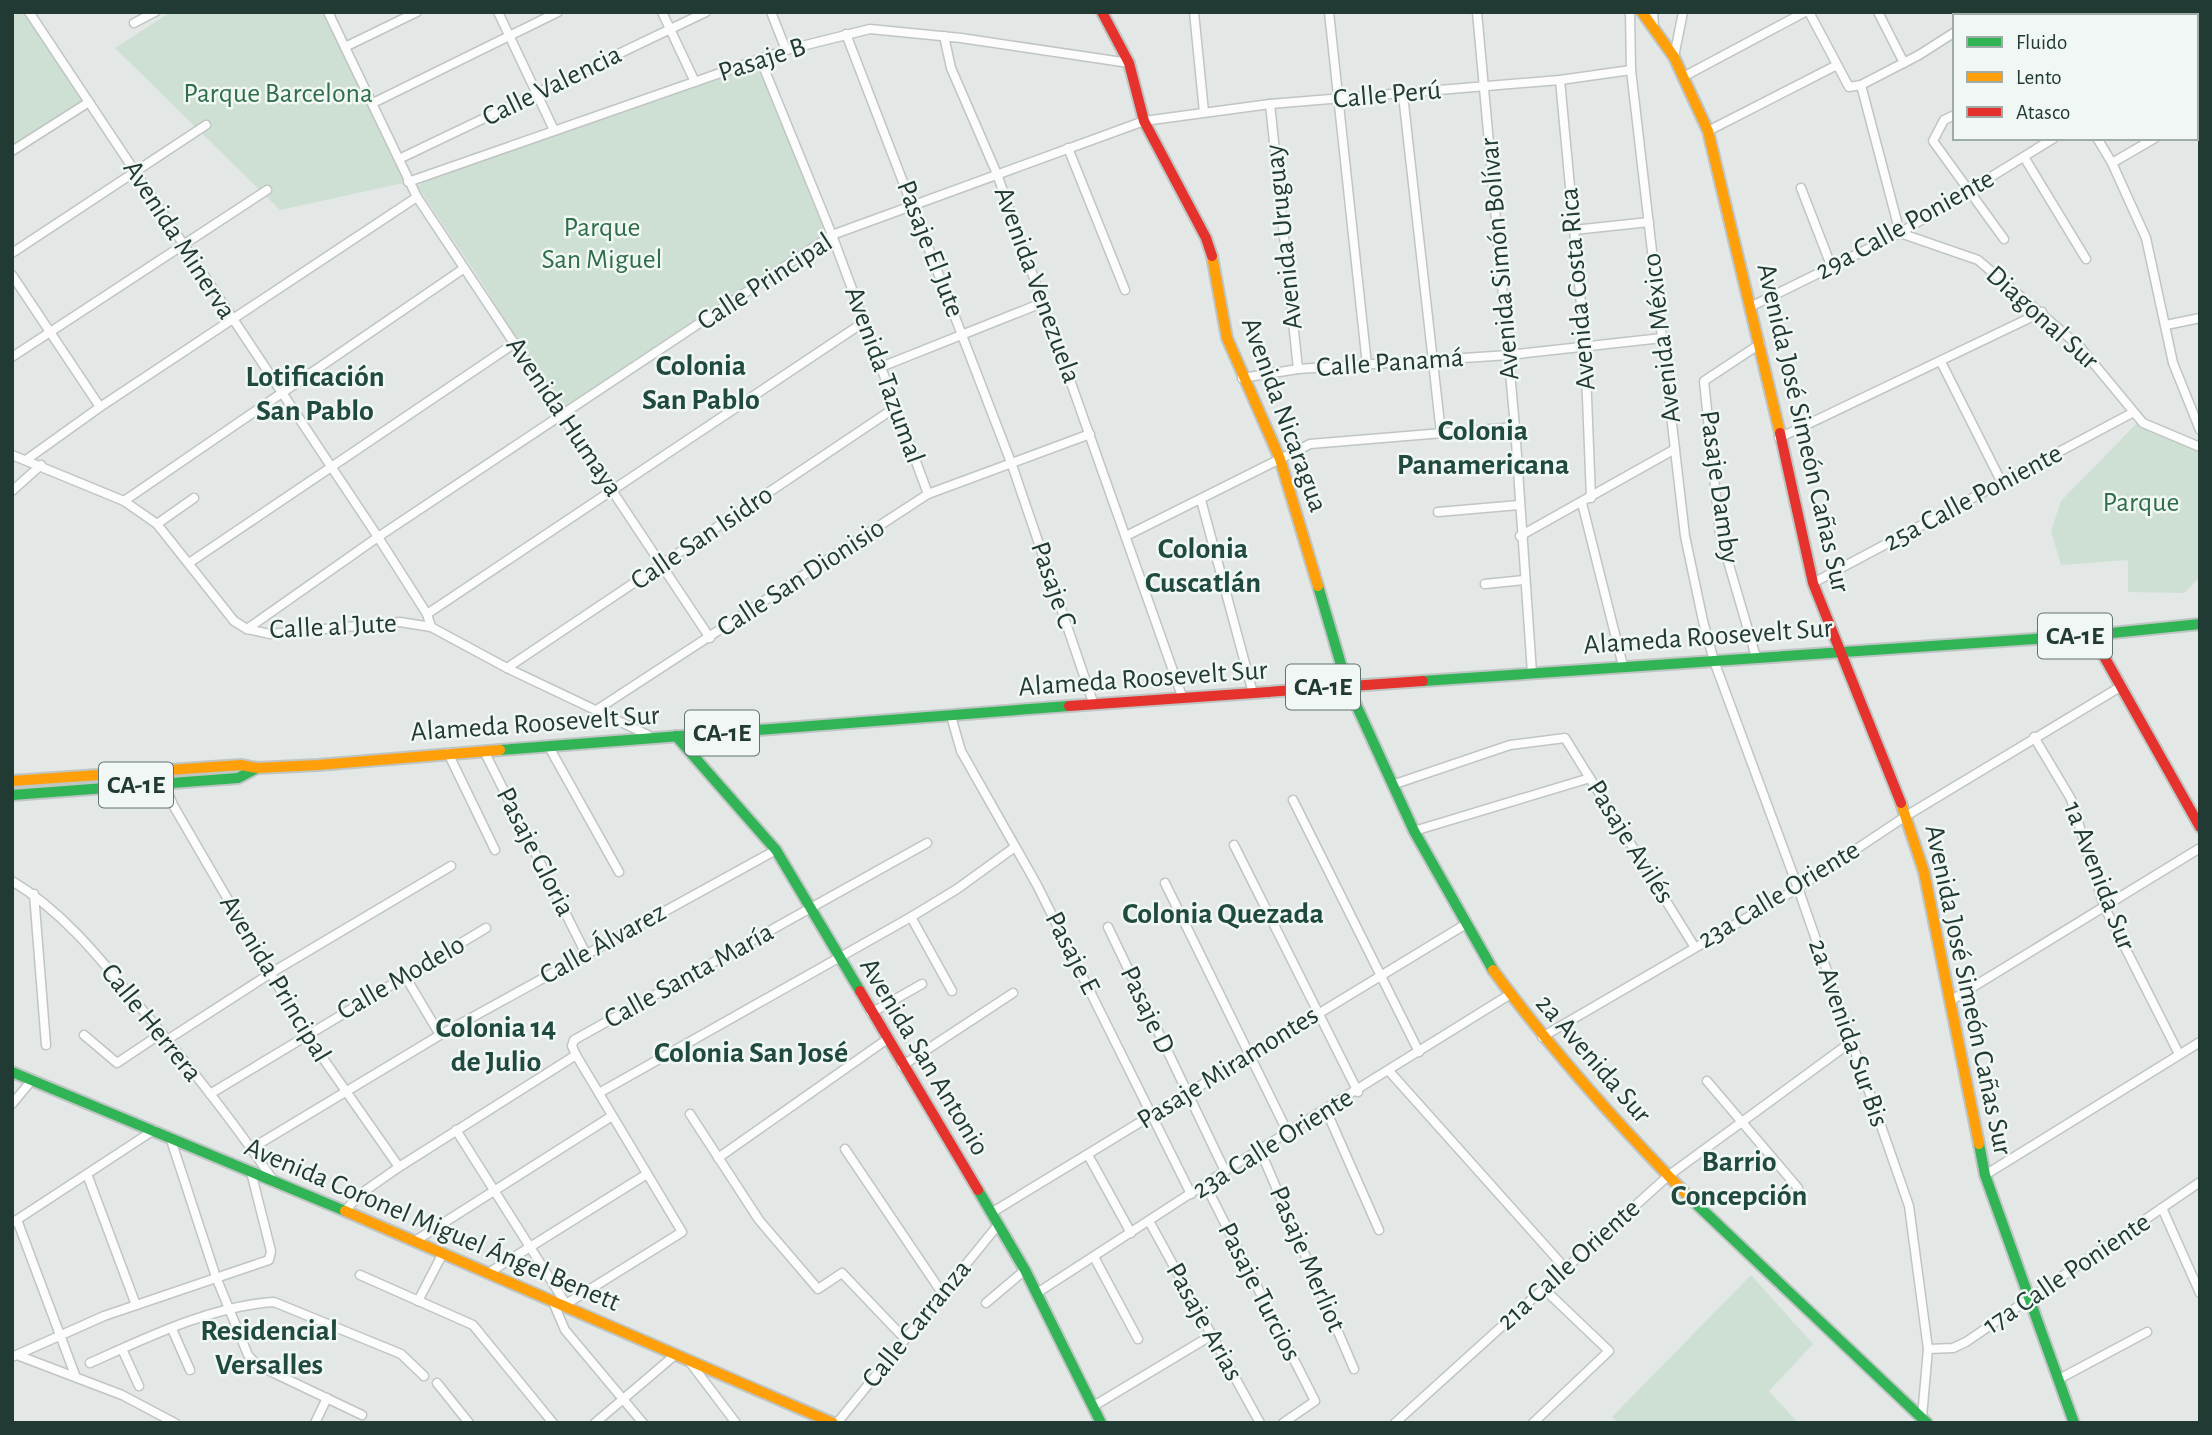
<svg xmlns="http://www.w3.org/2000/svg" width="2212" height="1435" font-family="'Alegreya Sans',sans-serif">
  <rect width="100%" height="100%" fill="#e3e8e6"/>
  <g fill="#cde0d3">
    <path d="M19 12H29L89 102 12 151V17Z"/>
    <path d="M171 12H328L408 182 280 210 115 48Z"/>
    <path d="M761 61 832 235 563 416 479 278 417 186 422 184 419 178Z"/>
    <path d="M2140 420 2200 447V577L2184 593 2128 592V560L2061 565 2051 531 2061 501Z"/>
    <path d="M1751 1275 1813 1344 1769 1391 1798 1423H1618L1612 1417Z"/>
  </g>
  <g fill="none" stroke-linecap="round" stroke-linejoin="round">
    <g stroke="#c0c5c3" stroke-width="11">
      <g id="street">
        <path d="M29 12 378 537 427 614 431 627"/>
        <path d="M328 12 417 197 710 638"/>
        <path d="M498 12 554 130"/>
        <path d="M662 12 695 82"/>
        <path d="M771 12 786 50"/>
        <path d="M1194 12 1204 112"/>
        <path d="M1329 12 1367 365"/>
        <path d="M1477 12 1515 427 1532 673"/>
        <path d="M1630 12 1631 70 1685 536 1703 621 1714 661 1798 888 1909 1206 1928 1349 1922 1417"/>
        <path d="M1653 12 1654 27"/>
        <path d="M1809 12 1849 87 1861 85 1900 233 1978 260 2080 347 2143 423 2200 447"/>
        <path d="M1878 12 1904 63"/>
        <path d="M1995 12 1998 16"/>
        <path d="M1977 16 1982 12"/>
        <path d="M2075 16 2076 12"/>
        <path d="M134 23 155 12"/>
        <path d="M846 34 1012 465 1094 705"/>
        <path d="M944 36 951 68 997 174 1183 699"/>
        <path d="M345 47 417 12"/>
        <path d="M1674 57 1683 12"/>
        <path d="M761 61 832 235 928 494"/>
        <path d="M1683 77 1805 12"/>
        <path d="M1560 80 1585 347 1591 498"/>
        <path d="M1861 85 1919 55 1955 32"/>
        <path d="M1403 95 1441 433"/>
        <path d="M373 103 558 12"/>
        <path d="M1270 104 1298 369"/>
        <path d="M1955 115 1944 120 1933 141 2004 239"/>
        <path d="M2196 115 2200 113"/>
        <path d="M1708 131 1837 65"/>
        <path d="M2097 138 2112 163 2146 238 2173 363 2200 430"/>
        <path d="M1068 148 1125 290"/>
        <path d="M12 151 89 102"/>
        <path d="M2024 157 2086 259"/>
        <path d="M399 159 706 12"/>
        <path d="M2112 163 2155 138"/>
        <path d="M408 182 786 50 870 29 961 38 1129 63"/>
        <path d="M1801 188 1832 268"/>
        <path d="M1574 230 1649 222"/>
        <path d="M12 253 206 125"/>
        <path d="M12 275 100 407"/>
        <path d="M1752 306 1900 233 2054 138"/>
        <path d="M2166 325 2200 318"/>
        <path d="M12 357 267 190"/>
        <path d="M1941 362 2002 483"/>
        <path d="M881 367 1042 303"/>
        <path d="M1242 378 1298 369 1509 355 1662 338"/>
        <path d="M1779 438 2042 312"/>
        <path d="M12 455 124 501 157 524 234 621 247 629 270 634 400 622 431 627 507 668 648 735"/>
        <path d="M26 460 100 407 417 197"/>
        <path d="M12 491 41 465"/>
        <path d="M1201 500 1253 693"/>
        <path d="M124 501 463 269"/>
        <path d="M1582 503 1623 666"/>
        <path d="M1438 512 1519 505"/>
        <path d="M157 524 194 498"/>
        <path d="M1126 536 1310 444 1515 427"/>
        <path d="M1520 536 1675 449"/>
        <path d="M189 563 515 343"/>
        <path d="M1813 583 2132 413"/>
        <path d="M1485 584 1524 580"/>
        <path d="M427 614 864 322"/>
        <path d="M247 629 378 537 832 235 1144 121 1270 104 1560 80 1631 70"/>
        <path d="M1756 657 1720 534 1704 381 1760 344"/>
        <path d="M507 668 896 407"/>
        <path d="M598 709 928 494 1090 434"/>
        <path d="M951 716 961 751 1037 885 1191 1194"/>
        <path d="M2034 737 2071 799 2104 906 2179 1054"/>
        <path d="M549 747 619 872"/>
        <path d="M484 751 586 954"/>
        <path d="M448 753 495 850"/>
        <path d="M164 783 173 805 306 1034 399 1167"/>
        <path d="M1392 785 1510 745 1565 738 1694 946"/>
        <path d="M1293 800 1419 1052"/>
        <path d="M1414 831 1590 778"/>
        <path d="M1234 845 1358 1092"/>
        <path d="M12 881C66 913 106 966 145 1013 190 1067 234 1122 273 1180"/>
        <path d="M1165 883 1288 1133"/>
        <path d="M34 894 46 1045"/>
        <path d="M911 917 952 991"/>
        <path d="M1108 927 1225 1171"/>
        <path d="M405 976 440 1035"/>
        <path d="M1950 1001 2200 848"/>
        <path d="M871 1013 922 984"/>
        <path d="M84 1035 117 1063 162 1033"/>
        <path d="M1542 1037 1798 888 1906 816 2120 687"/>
        <path d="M167 1040 271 973 451 866"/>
        <path d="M902 1066 1013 993"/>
        <path d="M1389 1071 1565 1268"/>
        <path d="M1707 1081 1798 1188"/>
        <path d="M599 1093 911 917 957 889 1015 847"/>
        <path d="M210 1094 486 928"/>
        <path d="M12 1104 32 1080"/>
        <path d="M1326 1110 1379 1230"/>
        <path d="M690 1114 759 1220 818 1289 842 1273 905 1339"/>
        <path d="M456 1130 566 1304"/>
        <path d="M170 1137 216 1277 248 1355 257 1365 362 1415"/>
        <path d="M252 1148 440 1035 776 850"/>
        <path d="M845 1149 942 1293"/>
        <path d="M1260 1150 1354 1369"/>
        <path d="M1088 1155 1131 1233"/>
        <path d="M718 1158 886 1040"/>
        <path d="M87 1174 136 1305"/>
        <path d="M1985 1175 2200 1042"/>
        <path d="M1205 1184 1315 1401 1283 1423"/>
        <path d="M2162 1208 2200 1293"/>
        <path d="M345 1211 359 1195 399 1167 576 1055"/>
        <path d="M991 1213 1466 924"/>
        <path d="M17 1220 75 1375"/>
        <path d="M1149 1221 1260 1423"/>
        <path d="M12 1223 154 1130"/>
        <path d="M415 1241 612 1116"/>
        <path d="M1094 1257 1138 1339"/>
        <path d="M490 1272 647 1174"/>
        <path d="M360 1275 473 1325 553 1423"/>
        <path d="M1037 1293 1225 1171 1509 995"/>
        <path d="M418 1301 443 1253"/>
        <path d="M553 1302 565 1330 643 1423"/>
        <path d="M986 1303 1025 1270"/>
        <path d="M563 1306 682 1232 576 1055 572 1046 574 1040 927 843"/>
        <path d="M172 1329 190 1370"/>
        <path d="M122 1349 139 1386"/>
        <path d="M1928 1349 1953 1348 1966 1342 2200 1182"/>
        <path d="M17 1355 122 1395 175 1423"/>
        <path d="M12 1357 104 1316 269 1260 271 1251 251 1172"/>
        <path d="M689 1361 736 1423"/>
        <path d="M90 1363C146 1338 211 1306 274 1302L401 1354 424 1376"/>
        <path d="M2059 1379 2147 1332"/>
        <path d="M437 1383 469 1423"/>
        <path d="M1092 1407 1212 1335"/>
        <path d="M315 1423 327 1398"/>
        <path d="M595 1423 675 1355"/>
        <path d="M837 1423 998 1225"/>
        <path d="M1395 1423 1668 1176 1851 1042"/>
        <path d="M1533 1423 1609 1351 1543 1288"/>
      </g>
    </g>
    <g stroke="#bfc5c3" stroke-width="14">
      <g id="fast">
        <path d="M1318 586 1347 685 1414 831 1493 970"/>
        <path d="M1423 681 2092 635 2200 624"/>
        <path d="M676 736 776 850 860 991"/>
        <path d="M500 750 1069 706"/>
        <path d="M12 795 238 778 257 768"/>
        <path d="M12 1072 345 1211"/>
        <path d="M1979 1144 1985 1175 2074 1423"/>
        <path d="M978 1190 1025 1270 1101 1423"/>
        <path d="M1691 1199 1927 1423"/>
      </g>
    </g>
    <g stroke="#bfc5c3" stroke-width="14">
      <g id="slow">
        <path d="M1642 12 1674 57 1708 131 1780 433"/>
        <path d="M1212 256 1227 338 1280 459 1318 586"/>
        <path d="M12 781 241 765 257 768 318 765 500 750"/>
        <path d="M1901 803 1924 872 1979 1144"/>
        <path d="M1493 970C1553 1052 1620 1127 1691 1199"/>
        <path d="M345 1211 833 1423"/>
      </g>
    </g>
    <g stroke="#bfc5c3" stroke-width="14">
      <g id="jam">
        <path d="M1102 12 1129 63 1144 121 1206 238 1212 256"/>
        <path d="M1780 433 1813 583 1901 803"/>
        <path d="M2092 635 2200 827"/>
        <path d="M1069 706 1423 681"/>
        <path d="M860 991 978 1190"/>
      </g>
    </g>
    <use href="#street" stroke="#fbfcfb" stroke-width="8"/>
    <use href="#fast" stroke="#30b455" stroke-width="10"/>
    <use href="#slow" stroke="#ff9f0a" stroke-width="10"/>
    <use href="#jam" stroke="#e5322d" stroke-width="10"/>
  </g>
  <g text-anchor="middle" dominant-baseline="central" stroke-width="5" stroke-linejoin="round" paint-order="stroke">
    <g fill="#f1f7f4" stroke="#60736e" stroke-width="2">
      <rect x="2038" y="613.5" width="74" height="45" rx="5"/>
      <rect x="1286" y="664.5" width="74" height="45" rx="5"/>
      <rect x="685" y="710.5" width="74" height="45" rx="5"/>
      <rect x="99" y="762.5" width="74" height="45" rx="5"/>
    </g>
    <g font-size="26" font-weight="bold" fill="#223a34">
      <text x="2075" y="636">CA-1E</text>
      <text x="1323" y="687">CA-1E</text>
      <text x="722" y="733">CA-1E</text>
      <text x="136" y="785">CA-1E</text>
    </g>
    <g font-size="28" fill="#223a34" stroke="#f1f7f4">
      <text transform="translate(762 60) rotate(-18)">Pasaje B</text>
      <text transform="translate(552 86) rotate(-26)">Calle Valencia</text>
      <text transform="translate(1387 95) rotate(-5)">Calle Perú</text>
      <text transform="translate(1905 225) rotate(-29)">29a Calle Poniente</text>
      <text transform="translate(1284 237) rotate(-96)">Avenida Uruguay</text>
      <text transform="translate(179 240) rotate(57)">Avenida Minerva</text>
      <text transform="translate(930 249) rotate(69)">Pasaje El Jute</text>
      <text transform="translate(1500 259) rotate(-95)">Avenida Simón Bolívar</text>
      <text transform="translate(765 282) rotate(-33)">Calle Principal</text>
      <text transform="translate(1037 285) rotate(70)">Avenida Venezuela</text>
      <text transform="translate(1578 289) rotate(-95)">Avenida Costa Rica</text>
      <text transform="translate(2042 318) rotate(42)">Diagonal Sur</text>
      <text transform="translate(1662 338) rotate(-97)">Avenida México</text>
      <text transform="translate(1390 363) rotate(-4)">Calle Panamá</text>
      <text transform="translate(884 375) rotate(70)">Avenida Tazumal</text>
      <text transform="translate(1284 415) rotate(70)">Avenida Nicaragua</text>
      <text transform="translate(564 417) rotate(56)">Avenida Humaya</text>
      <text transform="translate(1803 428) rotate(77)">Avenida José Simeón Cañas Sur</text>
      <text transform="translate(1719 487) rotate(82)">Pasaje Damby</text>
      <text transform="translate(1973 498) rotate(-28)">25a Calle Poniente</text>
      <text transform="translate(702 538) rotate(-34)">Calle San Isidro</text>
      <text transform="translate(801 578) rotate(-33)">Calle San Dionisio</text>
      <text transform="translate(1053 585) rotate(71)">Pasaje C</text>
      <text transform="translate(333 627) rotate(-3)">Calle al Jute</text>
      <text transform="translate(1708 637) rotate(-4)">Alameda Roosevelt Sur</text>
      <text transform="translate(1143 679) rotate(-4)">Alameda Roosevelt Sur</text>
      <text transform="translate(535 724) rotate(-4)">Alameda Roosevelt Sur</text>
      <text transform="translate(1630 842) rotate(58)">Pasaje Avilés</text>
      <text transform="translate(535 852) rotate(63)">Pasaje Gloria</text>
      <text transform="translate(2099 876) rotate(69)">1a Avenida Sur</text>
      <text transform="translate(1779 895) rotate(-31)">23a Calle Oriente</text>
      <text transform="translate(603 944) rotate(-29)">Calle Álvarez</text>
      <text transform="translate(1072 953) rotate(63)">Pasaje E</text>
      <text transform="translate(689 976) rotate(-29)">Calle Santa María</text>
      <text transform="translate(401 978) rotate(-30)">Calle Modelo</text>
      <text transform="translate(275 979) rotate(59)">Avenida Principal</text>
      <text transform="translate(1968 990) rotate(78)">Avenida José Simeón Cañas Sur</text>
      <text transform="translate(1147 1010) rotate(65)">Pasaje D</text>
      <text transform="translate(151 1023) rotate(51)">Calle Herrera</text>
      <text transform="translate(1848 1033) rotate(71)">2a Avenida Sur Bis</text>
      <text transform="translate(924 1057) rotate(59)">Avenida San Antonio</text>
      <text transform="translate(1593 1059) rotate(49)">2a Avenida Sur</text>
      <text transform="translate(1228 1068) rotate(-32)">Pasaje Miramontes</text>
      <text transform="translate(1273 1144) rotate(-32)">23a Calle Oriente</text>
      <text transform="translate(432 1225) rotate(23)">Avenida Coronel Miguel Ángel Benett</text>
      <text transform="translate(1307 1259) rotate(67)">Pasaje Merliot</text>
      <text transform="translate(1569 1265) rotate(-42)">21a Calle Oriente</text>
      <text transform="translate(2067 1274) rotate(-34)">17a Calle Poniente</text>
      <text transform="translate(1259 1292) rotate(63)">Pasaje Turcios</text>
      <text transform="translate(1204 1322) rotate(61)">Pasaje Arias</text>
      <text transform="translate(917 1324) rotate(-51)">Calle Carranza</text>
    </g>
    <g font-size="28" fill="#2f6e48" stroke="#f1f7f4">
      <text x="278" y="94">Parque Barcelona</text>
      <text x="602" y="228">Parque<tspan x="602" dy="32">San Miguel</tspan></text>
      <text x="2141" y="503">Parque</text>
    </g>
    <g font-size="30" font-weight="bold" fill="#204a40" stroke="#f1f7f4">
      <text x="701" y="366">Colonia<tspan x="701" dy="34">San Pablo</tspan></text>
      <text x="315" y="377">Lotificación<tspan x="315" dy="34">San Pablo</tspan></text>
      <text x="1483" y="431">Colonia<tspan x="1483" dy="34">Panamericana</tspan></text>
      <text x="1203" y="549">Colonia<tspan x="1203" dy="34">Cuscatlán</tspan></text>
      <text x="1223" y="914">Colonia Quezada</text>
      <text x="496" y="1028">Colonia 14<tspan x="496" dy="34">de Julio</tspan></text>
      <text x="751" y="1053">Colonia San José</text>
      <text x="1739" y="1162">Barrio<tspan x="1739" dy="34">Concepción</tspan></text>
      <text x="269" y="1331">Residencial<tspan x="269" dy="34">Versalles</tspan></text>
    </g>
  </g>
  <rect width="2212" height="1435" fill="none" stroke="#223a34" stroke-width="28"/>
  <rect x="1953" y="14" width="245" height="126" fill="#f1f7f4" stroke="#9eaba7" stroke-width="2"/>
  <rect x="1967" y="37" width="35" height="10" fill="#30b455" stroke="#9eaba7" stroke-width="2"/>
  <text x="2016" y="49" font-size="21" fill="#223a34">Fluido</text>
  <rect x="1967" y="72" width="35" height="10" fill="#ff9f0a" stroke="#9eaba7" stroke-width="2"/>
  <text x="2016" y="84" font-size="21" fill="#223a34">Lento</text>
  <rect x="1967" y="107" width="35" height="10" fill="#e5322d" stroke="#9eaba7" stroke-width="2"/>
  <text x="2016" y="119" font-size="21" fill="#223a34">Atasco</text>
</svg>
